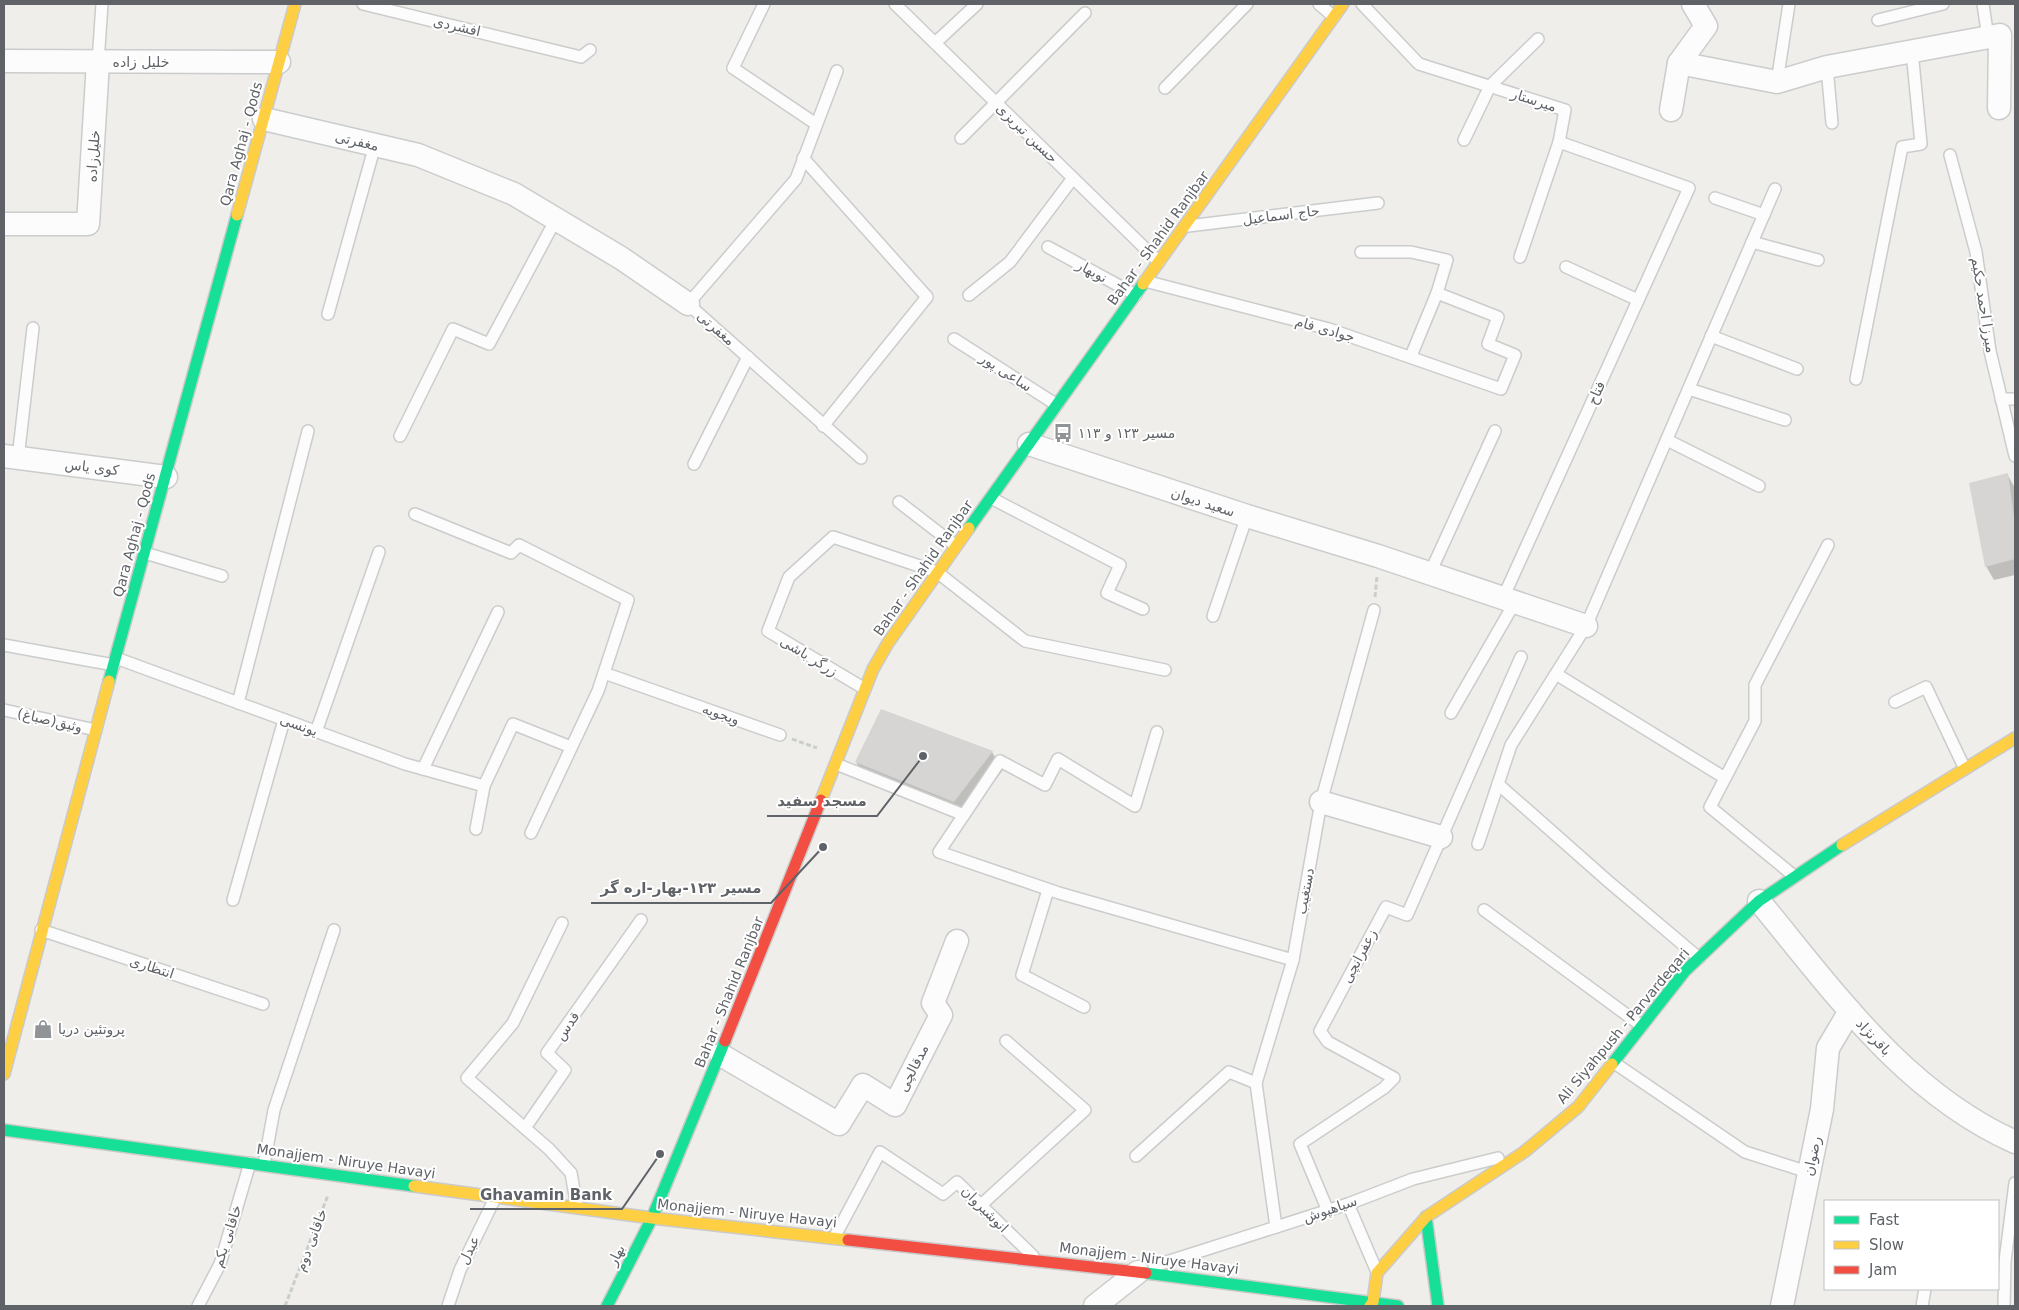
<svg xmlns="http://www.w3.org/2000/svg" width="2019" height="1310" font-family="'DejaVu Sans','Noto Sans Arabic',sans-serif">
  <rect width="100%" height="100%" fill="#efeeea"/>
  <g fill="#0003">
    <path d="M2007 474 2015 488V575L1994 580 1986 566Z"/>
    <path d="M992 752 1003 770 965 820 867 781 856 762Z"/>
  </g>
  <g fill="#d6d5d3">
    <path d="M2008 473 2015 524V559L1985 567 1969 483Z"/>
    <path d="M881 709 993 751 954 802 855 762Z"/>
  </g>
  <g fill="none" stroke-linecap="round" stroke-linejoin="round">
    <g stroke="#cbcccc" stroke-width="14">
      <g id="lane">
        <path d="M363 4 581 57 590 50"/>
        <path d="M764 4 733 68 816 124"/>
        <path d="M895 4 1159 262"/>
        <path d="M1319 4 1334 17"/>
        <path d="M1362 4 1419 64 1565 110 1559 142 1689 188 1503 598"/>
        <path d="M1983 4 1988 38"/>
        <path d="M1878 20 1943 4"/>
        <path d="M935 43 977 4"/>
        <path d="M98 62 102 4"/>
        <path d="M1827 67 1832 123"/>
        <path d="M837 71 796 179 688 304 861 458"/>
        <path d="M1777 82 1789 4"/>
        <path d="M1165 88 1247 4"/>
        <path d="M961 138 1085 13"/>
        <path d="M1464 140 1490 86 1538 39"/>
        <path d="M1950 155 1976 252 1990 351 2015 456"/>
        <path d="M803 158 927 297 823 426"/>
        <path d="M1715 198 1764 215"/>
        <path d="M1188 226 1378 203"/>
        <path d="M1752 242 1818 260"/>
        <path d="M1048 247 1136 295"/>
        <path d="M1361 252H1411L1447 260 1437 293 1411 356"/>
        <path d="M1520 257 1559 142"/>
        <path d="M1566 267 1638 300"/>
        <path d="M1145 281 1329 329 1501 389 1515 355 1488 344 1498 317 1437 293"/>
        <path d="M969 295 1010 262 1073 178"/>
        <path d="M328 314 375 145"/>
        <path d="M1711 336 1797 369"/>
        <path d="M954 339 1057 405"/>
        <path d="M1856 379 1902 147 1921 144 1912 51"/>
        <path d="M1689 389 1785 420"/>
        <path d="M2001 399H2015"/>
        <path d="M400 436 453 329 489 344 556 219"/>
        <path d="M1667 440 1759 486"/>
        <path d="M18 458 33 328"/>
        <path d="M694 464 748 357"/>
        <path d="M991 498 1120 565 1107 593 1143 609"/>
        <path d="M899 502 956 546"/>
        <path d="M415 514 511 553 519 545 628 600 598 691 531 833"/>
        <path d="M145 553 222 576"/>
        <path d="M1430 573 1495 431"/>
        <path d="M1213 616 1247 516"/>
        <path d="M4 645 114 665"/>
        <path d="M116 658 405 764 484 786"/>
        <path d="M604 673 780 735"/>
        <path d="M1556 674 1725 778"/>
        <path d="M865 689 768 631 789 577 833 537 937 572 1025 641 1165 670"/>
        <path d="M1895 702 1926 687 1965 769"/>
        <path d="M238 703 308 431"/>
        <path d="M4 710 96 730"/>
        <path d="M1451 713 1515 602"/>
        <path d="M316 732 379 552"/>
        <path d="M1157 732 1135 806 1058 759 1045 785 1000 761 939 852 1059 893 1293 960"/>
        <path d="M836 764 964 815"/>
        <path d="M423 769 498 612"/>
        <path d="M1498 784 1609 882 1699 958"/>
        <path d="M476 829 484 786 513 724 571 747"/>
        <path d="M1478 844 1511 745 1586 626 1775 189"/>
        <path d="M1794 876 1710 807 1755 721V685L1828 545"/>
        <path d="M1048 890 1022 975 1084 1007"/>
        <path d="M233 900 284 720"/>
        <path d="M1484 910 1642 1026"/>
        <path d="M562 923 513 1023 467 1078 549 1149 571 1173 577 1207"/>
        <path d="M41 930 263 1004"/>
        <path d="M1613 1062 1745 1152 1808 1172"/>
        <path d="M525 1128 565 1070 547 1053 641 920"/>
        <path d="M1136 1156 1229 1072 1256 1083"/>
        <path d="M264 1165 274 1110 334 930"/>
        <path d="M1348 1204 1377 1272"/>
        <path d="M981 1205 1085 1110 1006 1041"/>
        <path d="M1328 1211 1300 1144 1384 1088 1394 1078 1328 1042 1320 1031 1386 907 1407 915 1521 657"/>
        <path d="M1276 1227 1256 1083 1293 960 1321 802 1374 610"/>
        <path d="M834 1238 880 1152 943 1194 957 1182 1033 1256"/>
        <path d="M1154 1266 1348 1204 1413 1179 1498 1158"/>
        <path d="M198 1306 220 1264 250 1163"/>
        <path d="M448 1306 460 1270 496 1196"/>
        <path d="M1922 1306 1925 1289"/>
        <path d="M2004 1306 2005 1261 2015 1183"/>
      </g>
    </g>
    <g stroke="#cbcccc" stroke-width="25">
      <g id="street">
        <path d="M4 61 279 62"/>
        <path d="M1679 63 1777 82 1827 67 2000 35 1999 108"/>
        <path d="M1671 110 1679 63 1706 26 1693 4"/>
        <path d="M264 119 418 155 514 194 621 258 688 304"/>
        <path d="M4 224H88L98 62"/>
        <path d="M1029 444 1247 516 1378 556 1586 626"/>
        <path d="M4 456 166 477"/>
        <path d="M1321 802 1441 837"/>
        <path d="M1759 901C1835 993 1904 1092 2015 1142"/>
        <path d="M721 1055 839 1124 863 1085 895 1105 941 1015 933 1003 957 941"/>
        <path d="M1095 1306 1138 1272"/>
        <path d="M1782 1306 1822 1109 1828 1048 1850 1011"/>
      </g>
    </g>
    <g stroke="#cacacb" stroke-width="14">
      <g id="fast">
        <path d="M969 528 1143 284"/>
        <path d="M109 681 237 215"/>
        <path d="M1612 1064 1685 971 1759 901 1842 845"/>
        <path d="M4 1130 414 1186"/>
        <path d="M1426 1217 1438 1306"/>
        <path d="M1146 1273 1398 1306"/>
        <path d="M607 1306 652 1218 725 1041"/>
      </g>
    </g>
    <g stroke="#cacacb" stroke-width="14">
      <g id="slow">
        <path d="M237 215 295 4"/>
        <path d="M1143 284 1343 4"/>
        <path d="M821 800 873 669 888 643 969 528"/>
        <path d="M1842 845 2015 738"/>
        <path d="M4 1074 109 681"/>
        <path d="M414 1186 652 1218 848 1240"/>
        <path d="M1370 1306 1373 1302 1377 1273 1426 1217 1524 1152 1578 1107 1612 1064"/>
      </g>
    </g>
    <g stroke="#cacacb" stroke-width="14">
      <g id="jam">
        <path d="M725 1041 821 800"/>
        <path d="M848 1240 1146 1273"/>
      </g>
    </g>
    <g stroke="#cacfcc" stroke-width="3" stroke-dasharray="5 2.5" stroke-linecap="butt">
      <path d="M1375 597 1377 576"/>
      <path d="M792 739 817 748"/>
      <path d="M285 1306 328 1195"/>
    </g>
    <use href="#lane" stroke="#fdfcfc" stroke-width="11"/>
    <use href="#street" stroke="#fdfcfc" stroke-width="22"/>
    <use href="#fast" stroke="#16e098" stroke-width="11"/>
    <use href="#slow" stroke="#ffcf43" stroke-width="11"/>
    <use href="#jam" stroke="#f24e42" stroke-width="11"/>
  </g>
  <defs>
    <g id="bus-bare" transform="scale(1.5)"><path d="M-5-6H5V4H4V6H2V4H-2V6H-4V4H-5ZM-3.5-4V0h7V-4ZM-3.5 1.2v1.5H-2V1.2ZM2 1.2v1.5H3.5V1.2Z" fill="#919496" stroke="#fff" stroke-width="2.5" paint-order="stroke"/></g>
    <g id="shop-bare" transform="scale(1.5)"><path d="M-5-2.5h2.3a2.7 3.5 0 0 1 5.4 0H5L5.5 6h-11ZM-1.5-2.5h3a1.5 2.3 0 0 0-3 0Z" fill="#919496" stroke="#fff" stroke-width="2.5" paint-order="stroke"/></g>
  </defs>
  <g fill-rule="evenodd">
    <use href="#bus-bare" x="1063" y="433"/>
    <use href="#shop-bare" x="43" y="1029"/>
  </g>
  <g text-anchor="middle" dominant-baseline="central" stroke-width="4" stroke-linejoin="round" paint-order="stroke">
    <g font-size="14" fill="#5f6368" stroke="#fff">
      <text transform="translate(457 26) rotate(13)">افشردی</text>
      <text x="141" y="62">خلیل زاده</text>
      <text transform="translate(1534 100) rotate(18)">میرستار</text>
      <text transform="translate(1027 133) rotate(44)">حسین تبریزی</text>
      <text transform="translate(357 141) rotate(13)">مغفرتی</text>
      <text transform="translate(241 144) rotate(-75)">Qara Aghaj - Qods</text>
      <text transform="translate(93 156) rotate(-86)">خلیل‌زاده</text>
      <text transform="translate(1281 215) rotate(-7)">حاج اسماعیل</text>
      <text transform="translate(1158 238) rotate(-54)">Bahar - Shahid Ranjbar</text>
      <text transform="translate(1092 271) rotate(28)">نوبهار</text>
      <text transform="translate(1984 305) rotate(81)">میرزا احمد حکیم</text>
      <text transform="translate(716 328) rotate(41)">مغفرتی</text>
      <text transform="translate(1325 329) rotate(16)">جوادی فام</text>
      <text transform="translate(1006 372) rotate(33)">ساعی پور</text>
      <text transform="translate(1596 393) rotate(-66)">فتاح</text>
      <text transform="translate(92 467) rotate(7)">کوی یاس</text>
      <text transform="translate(1203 502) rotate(18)">سعید دیوان</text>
      <text transform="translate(134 535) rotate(-75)">Qara Aghaj - Qods</text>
      <text transform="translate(923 568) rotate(-55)">Bahar - Shahid Ranjbar</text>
      <text transform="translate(809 656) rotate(31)">زرگر باشی</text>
      <text transform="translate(721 714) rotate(19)">ویجویه</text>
      <text transform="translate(50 720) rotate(13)">وثیق(صباغ)</text>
      <text transform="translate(299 725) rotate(20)">یونسی</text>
      <text transform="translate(1305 891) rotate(-80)">دستغیب</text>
      <text transform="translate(1359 956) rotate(-62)">زعفرانچی</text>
      <text transform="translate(152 967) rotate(18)">انتظاری</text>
      <text transform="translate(729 992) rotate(-68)">Bahar - Shahid Ranjbar</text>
      <text transform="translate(567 1026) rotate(-55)">قدس</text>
      <text transform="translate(1623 1026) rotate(-50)">Ali Siyahpush - Parvardeqari</text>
      <text transform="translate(1874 1037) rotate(47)">باقرنژاد</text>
      <text transform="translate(913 1068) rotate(-63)">مدقالچی</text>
      <text transform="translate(1812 1156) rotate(-78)">رضوان</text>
      <text transform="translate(346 1161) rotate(8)">Monajjem - Niruye Havayi</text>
      <text transform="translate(985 1209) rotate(45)">انوشیروان</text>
      <text transform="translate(1330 1209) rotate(-19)">سیاهپوش</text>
      <text transform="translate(747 1213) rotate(6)">Monajjem - Niruye Havayi</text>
      <text transform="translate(227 1236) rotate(-72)">خاقانی یکم</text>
      <text transform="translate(311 1240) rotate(-69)">خاقانی دوم</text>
      <text transform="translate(469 1250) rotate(-64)">عبدل</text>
      <text transform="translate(616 1255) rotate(-63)">بهار</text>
      <text transform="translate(1149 1258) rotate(7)">Monajjem - Niruye Havayi</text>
    </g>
    <g font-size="14" fill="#5f6368" stroke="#fff" text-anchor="start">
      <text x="1078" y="433">مسیر ۱۲۳ و ۱۱۳</text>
      <text x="58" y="1029">پروتئین دریا</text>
    </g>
  </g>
  <path fill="none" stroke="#5f6368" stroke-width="2" d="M923 756L877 816H767M823 847L771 903H591M660 1154L622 1209H470"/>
  <g fill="#5f6368" stroke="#fff" stroke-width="2">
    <circle cx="923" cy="756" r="5"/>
    <circle cx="823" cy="847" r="5"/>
    <circle cx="660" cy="1154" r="5"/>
  </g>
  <g font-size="15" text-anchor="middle" font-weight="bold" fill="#5f6368" stroke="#fff" stroke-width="4" stroke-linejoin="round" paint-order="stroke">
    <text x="822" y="806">مسجد سفید</text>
    <text x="681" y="893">مسیر ۱۲۳-بهار-اره گر</text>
    <text x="546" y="1200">Ghavamin Bank</text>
  </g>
  <rect width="2019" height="1310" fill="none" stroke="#5f6368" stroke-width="10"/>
  <rect x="1824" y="1200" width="175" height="90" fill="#ffffff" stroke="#bfc1c3"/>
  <rect x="1834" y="1216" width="25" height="8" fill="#16e098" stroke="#bfc1c3"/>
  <text x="1869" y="1225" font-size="15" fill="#5f6368">Fast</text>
  <rect x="1834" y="1241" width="25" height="8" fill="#ffcf43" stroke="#bfc1c3"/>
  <text x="1869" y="1250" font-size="15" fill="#5f6368">Slow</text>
  <rect x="1834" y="1266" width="25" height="8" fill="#f24e42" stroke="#bfc1c3"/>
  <text x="1869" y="1275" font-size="15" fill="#5f6368">Jam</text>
</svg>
